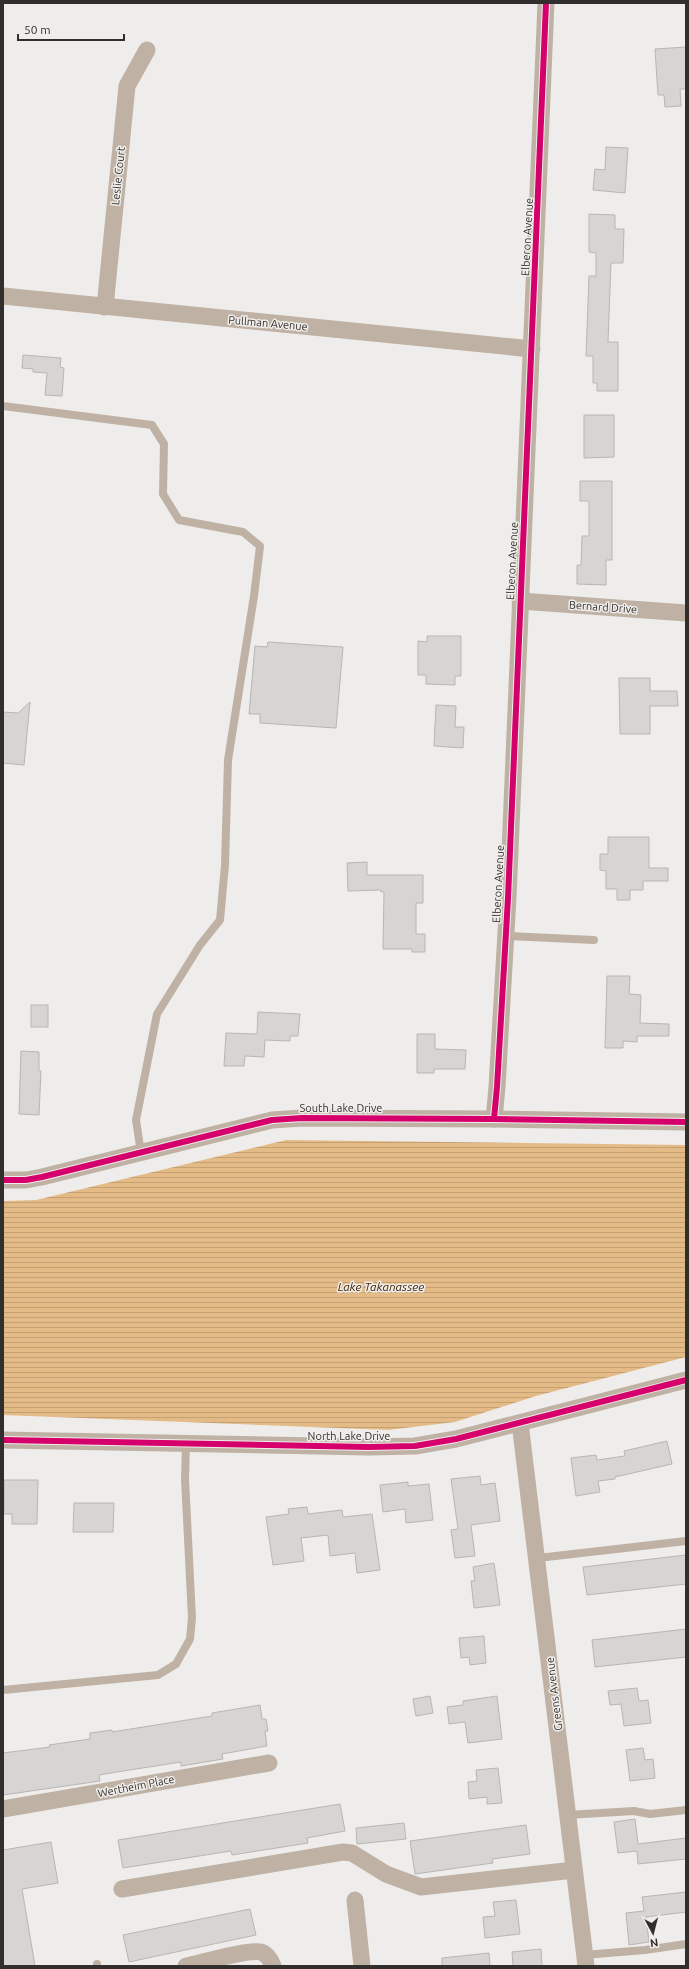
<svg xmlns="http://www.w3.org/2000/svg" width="689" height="1969" font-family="Ubuntu,sans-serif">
  <defs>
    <pattern id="water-rules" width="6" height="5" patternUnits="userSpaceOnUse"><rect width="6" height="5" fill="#e4bb86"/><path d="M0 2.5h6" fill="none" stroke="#c4a174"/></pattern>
  </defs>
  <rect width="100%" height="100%" fill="#efedeb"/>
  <path fill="url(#water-rules)" d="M286 1140 686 1145V1357L536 1396 455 1422 388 1430 3 1415V1201L36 1200Z"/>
  <g fill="#d6d5d4" stroke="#b7b6b5">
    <path d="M686 47V89H680L681 106 665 107 664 95H658L655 49Z"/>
    <path d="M606 147 628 148 625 193 593 190 595 169 605 170Z"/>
    <path d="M589 214 615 215V229H624L623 263H611L608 342H618V391H597V383H593V356H586L589 276H596V253L589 252Z"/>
    <path d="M23 355 61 358 60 367 64 368 62 396 45 395 47 373 33 372V369L22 368Z"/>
    <path d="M584 415H614V457L584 458Z"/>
    <path d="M580 481H612V560H606V585L577 584V565H581L582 536H589V501H580Z"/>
    <path d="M427 636H461V676H455V685L426 684V675H418V641L427 642Z"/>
    <path d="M268 642 343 647 336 728 260 723V714H249L255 646 267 647Z"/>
    <path d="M619 678H650V691H677L678 706H650V734H620Z"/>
    <path d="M30 702 24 765 3 763V712L18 713Z"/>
    <path d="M436 705 456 706 455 727H464L463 748 434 746Z"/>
    <path d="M608 837H649V868H668V881H643V890H630V900H617V889H606V871L600 870V854H608Z"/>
    <path d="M367 862V875H423V903H416V934H425V952H412V949H383L384 892H381V890L348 891 347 863Z"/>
    <path d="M607 976H630L629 994 641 995 640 1023 669 1024V1036H637V1042L623 1041V1048H605Z"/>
    <rect x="31" y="1005" width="17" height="22"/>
    <path d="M258 1012 300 1014 298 1036H290V1041L265 1040 264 1057 245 1056 244 1066H224L226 1033 257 1034Z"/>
    <path d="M417 1034H435V1049L466 1050 465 1069H434V1073H417Z"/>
    <path d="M21 1051 39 1052V1071H41L39 1115 19 1114Z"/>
    <path d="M667 1441 672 1464 615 1477V1479L598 1481 600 1492 576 1496 571 1458 596 1455 597 1460 625 1456 624 1451Z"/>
    <path d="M480 1476 481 1485 495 1483 500 1521 471 1525 475 1556 455 1558 451 1530 458 1529 451 1479Z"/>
    <path d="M4 1480H38L37 1524H12V1514H4Z"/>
    <path d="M408 1482V1486L429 1484 433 1520 406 1523 405 1509 383 1512 380 1485Z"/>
    <path d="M74 1503H114L113 1532H73Z"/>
    <path d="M307 1507 308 1514 342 1510 343 1517 372 1514 380 1570 357 1573 355 1553 330 1556 328 1535 301 1538 304 1561 273 1565 266 1517 289 1514 288 1509Z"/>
    <path d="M686 1555V1584L587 1595 583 1567Z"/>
    <path d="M494 1563 500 1605 474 1608 471 1581H475L473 1567Z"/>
    <path d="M686 1629V1657L595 1667 592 1640Z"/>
    <path d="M484 1636 486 1663 470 1665 469 1657 461 1658 459 1638Z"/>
    <path d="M637 1688 639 1701 648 1700 651 1723 624 1726 621 1704 610 1705 608 1691Z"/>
    <path d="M430 1696 433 1713 416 1716 413 1699Z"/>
    <path d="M497 1696 502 1739 468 1743 465 1722 449 1724 447 1707 463 1705V1701Z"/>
    <path d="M260 1705 262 1719H266L268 1731H265L267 1746 222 1754 223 1759 181 1766V1762L117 1772 99 1775 100 1781 3 1795V1753L50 1747 49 1745 90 1739V1733L112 1730V1732L212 1716V1713Z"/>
    <path d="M643 1748 645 1760 653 1759 655 1778 630 1781 626 1750Z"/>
    <path d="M498 1768 502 1803 487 1804V1797L469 1799 468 1782 477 1781 476 1770Z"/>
    <path d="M340 1804 345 1831 307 1838 308 1843 232 1855 231 1851 123 1868 118 1840Z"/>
    <path d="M635 1819 638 1844 686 1838V1859L638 1864 637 1851 618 1853 614 1822Z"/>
    <path d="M404 1823 406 1839 357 1844 356 1828Z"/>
    <path d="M526 1825 530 1854 492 1859 493 1863 415 1874 410 1841Z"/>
    <path d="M51 1842 58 1883 22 1889 35 1966H3V1850Z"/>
    <path d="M686 1892V1912L646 1917 649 1942 629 1945 626 1913 644 1911 642 1897Z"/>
    <path d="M516 1900 520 1934 485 1938 483 1917 495 1916 493 1902Z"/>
    <path d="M250 1909 256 1935 129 1962 123 1935Z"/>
    <path d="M541 1949 542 1966H513L512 1952Z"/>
    <path d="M489 1953 490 1966H442V1958Z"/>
  </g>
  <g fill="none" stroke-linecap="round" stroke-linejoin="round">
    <g stroke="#bfb2a4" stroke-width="8">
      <path d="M3 406 152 425 164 444 163 494 179 520 243 532 260 546 254 596 228 760 225 865 220 920 200 945 157 1014 136 1120 141 1153"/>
      <path d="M506 936 594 940"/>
      <path d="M538 1558 686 1541"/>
      <path d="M3 1690 158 1675 176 1664 190 1639 192 1618 185 1479 186 1444"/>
      <path d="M567 1815 634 1811 650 1814 686 1810"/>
      <path d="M584 1955 645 1950 686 1944"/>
      <path d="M97 1964V1966"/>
    </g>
    <g stroke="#bfb2a4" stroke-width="17">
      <path d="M3 296 532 349"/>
      <path d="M105 307 127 86 147 50"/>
      <path d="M520 601 686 613"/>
      <path d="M494 1119 497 1087 508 898 546 3"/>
      <path d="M3 1180H26L42 1177 272 1120 302 1118 494 1119 686 1122"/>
      <path d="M520 1423 586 1966"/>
      <path d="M3 1440 369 1447 415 1446 456 1439 686 1380"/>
      <path d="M3 1809 269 1763"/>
      <path d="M122 1889 343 1852 352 1853 386 1874 421 1887 574 1870"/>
      <path d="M355 1900 362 1966"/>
      <path d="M186 1966C201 1963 248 1949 261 1952 268 1954 271 1961 273 1966"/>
    </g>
    <g stroke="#f0edea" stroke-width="8">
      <g id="cycleway">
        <path d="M494 1119 497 1087 508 898 546 3"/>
        <path d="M3 1180H26L42 1177 272 1120 302 1118 494 1119 686 1122"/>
        <path d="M3 1440 369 1447 415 1446 456 1439 686 1380"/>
      </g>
    </g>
    <use href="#cycleway" stroke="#d6006c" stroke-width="6"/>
  </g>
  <g text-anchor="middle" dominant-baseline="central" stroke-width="3" stroke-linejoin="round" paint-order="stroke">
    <g font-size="11" fill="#302f2e" stroke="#f0edea">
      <text transform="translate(118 176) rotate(-84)">Leslie Court</text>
      <text transform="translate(527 237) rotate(-87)">Elberon Avenue</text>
      <text transform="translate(268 323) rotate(5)">Pullman Avenue</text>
      <text transform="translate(512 561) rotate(-87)">Elberon Avenue</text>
      <text transform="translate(603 607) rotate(4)">Bernard Drive</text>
      <text transform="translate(498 884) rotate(-87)">Elberon Avenue</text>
      <text x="341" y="1108">South Lake Drive</text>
      <text x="349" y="1436">North Lake Drive</text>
      <text transform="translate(554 1694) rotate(-97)">Greens Avenue</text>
      <text transform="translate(136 1786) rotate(-11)">Wertheim Place</text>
    </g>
    <g font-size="12" font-style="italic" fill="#3f2906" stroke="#f0edea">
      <text x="381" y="1286">Lake Takanassee</text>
    </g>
  </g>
  <rect width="689" height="1969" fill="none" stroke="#302f2e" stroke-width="8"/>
  <g transform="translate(653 1933) rotate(173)" stroke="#f0edea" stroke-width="3" paint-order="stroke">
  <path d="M0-3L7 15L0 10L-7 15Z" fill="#302f2e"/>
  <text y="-6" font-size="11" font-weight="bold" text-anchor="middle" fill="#302f2e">N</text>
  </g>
  <path d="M18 34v6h106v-6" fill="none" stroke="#302f2e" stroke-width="2"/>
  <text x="24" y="34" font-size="12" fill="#302f2e" stroke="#f0edea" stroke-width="3" paint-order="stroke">50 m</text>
</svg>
